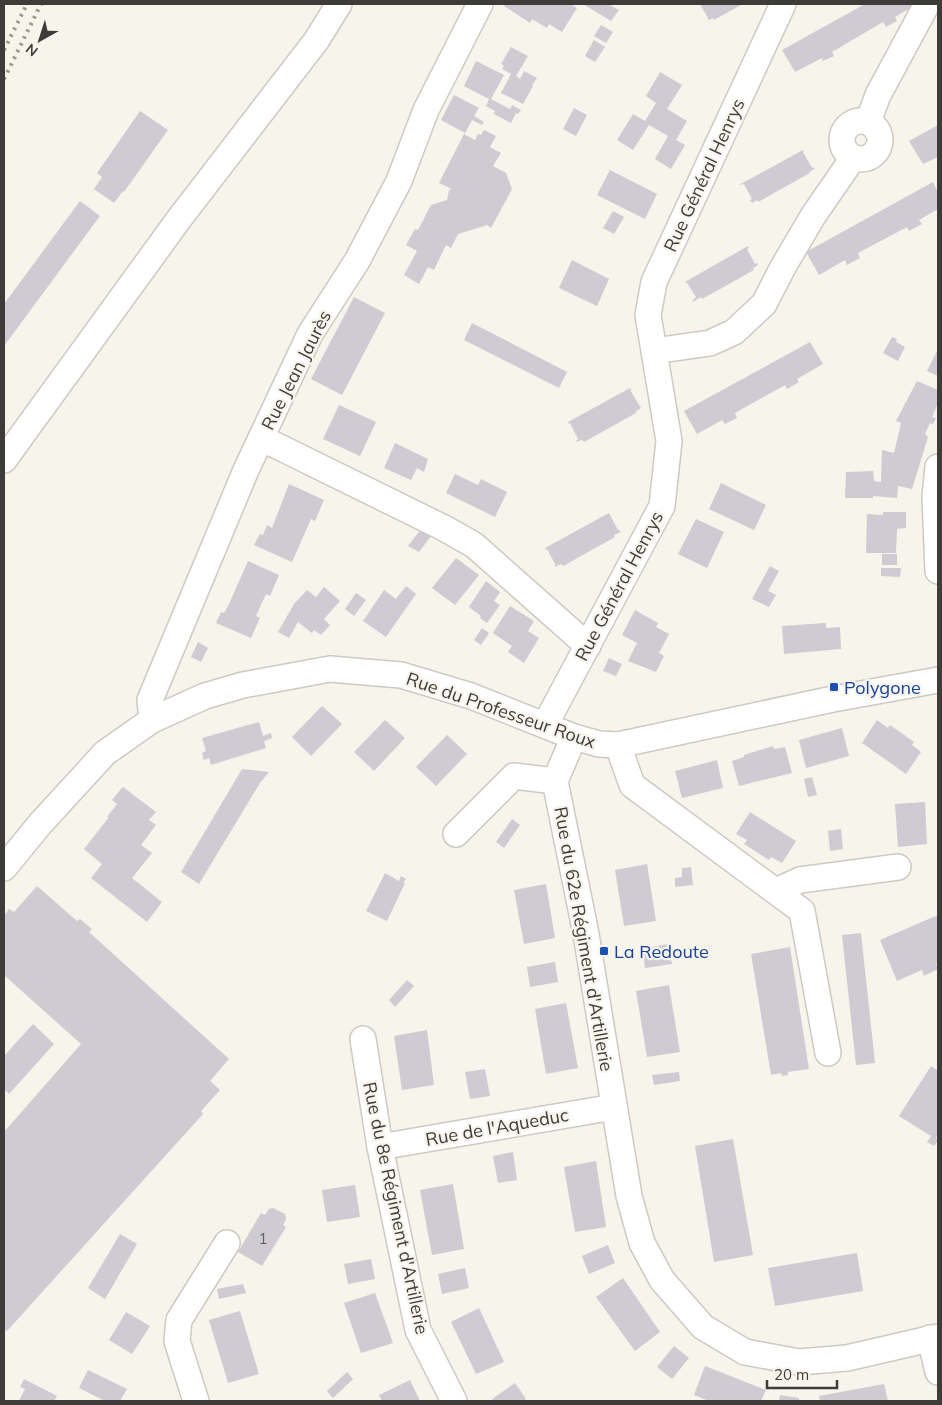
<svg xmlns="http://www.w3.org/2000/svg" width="942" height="1405" font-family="Mulish,sans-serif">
  <rect width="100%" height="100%" fill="#f7f4ec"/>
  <g fill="#cecbd3">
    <path d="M505 4H571L577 8 562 32 549 24 547 28 532 19 530 23 504 6Z"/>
    <path d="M583 4H608L619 10 611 21Z"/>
    <path d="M700 4H743L714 20 713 18 709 20Z"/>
    <path d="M865 4H917L895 17 897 21 886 27 883 22 832 52 834 56 823 61 822 58 795 72 782 50Z"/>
    <path d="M601 25 613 32 606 43 594 36Z"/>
    <path d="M594 40 605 47 595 62 585 56Z"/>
    <path d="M511 47 528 56 516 76 520 79 524 71 537 78 532 85 533 86 523 104 501 93 511 74 502 69 504 66 501 64Z"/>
    <path d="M476 61 504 75 491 99 510 109 512 105 521 110 518 114 516 113 511 123 494 114 495 111 486 106 489 99 464 86Z"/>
    <path d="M660 72 682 85 667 109 687 121 676 140 685 145 671 169 655 159 668 136 649 125 633 150 617 140 633 114 645 121 656 103 646 96Z"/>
    <path d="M454 95 479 108 474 116 484 122 482 125 472 120 465 133 441 120Z"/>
    <path d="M574 108 587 115 576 136 563 129Z"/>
    <path d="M140 111 168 130 124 192 123 191 114 203 94 189 102 177 97 173Z"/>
    <path d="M938 125V157L923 164 909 141Z"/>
    <path d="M484 130 496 136 490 147 501 153 493 166 506 173 512 189 491 228 487 225 458 234 451 248 446 245 434 270 428 267 419 284 404 275 417 251 406 245 415 229 418 230 431 205 447 200 449 190 452 189 439 183 464 134 475 140 478 134 481 135Z"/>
    <path d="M803 150 804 152H803L812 168 813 167 815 169 809 172 810 173 758 202 757 200 752 203 750 200 752 199 744 184 739 185Z"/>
    <path d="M610 170 657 194 645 219 597 195Z"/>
    <path d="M933 182 938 193V209L919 220 922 224 909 231 907 227 858 253 860 258 847 265 845 260 819 275 806 252Z"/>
    <path d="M80 201 100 216 4 346V304Z"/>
    <path d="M613 211 624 217 614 234 603 228Z"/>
    <path d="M748 246 749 248 747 249 755 264 757 263 758 265 753 268 754 270 702 299 701 297 693 302 692 301 696 297 687 283 685 282Z"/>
    <path d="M572 260 609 279 597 306 559 288Z"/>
    <path d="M354 297 385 313 342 395 311 379Z"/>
    <path d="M472 323 567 372 559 388 464 340Z"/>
    <path d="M892 337 897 339 896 342 905 347 898 361 883 353Z"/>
    <path d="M810 342 823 364 797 379 799 382 787 389 785 385 735 413 737 418 725 424 722 420 697 434 684 411Z"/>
    <path d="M938 349V376L927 371Z"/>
    <path d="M917 381 938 390V403L932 417 936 418 933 424 930 423 925 434 928 437 912 489 898 486 897 498 873 496V498H845L846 472 873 471 874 481 881 482 882 450 894 453 901 423 896 421Z"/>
    <path d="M630 388 632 390H630L641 408 635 412 636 413 584 442 582 440 575 442 578 439 570 423 569 424 568 422Z"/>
    <path d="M339 405 376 422 360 456 323 439Z"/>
    <path d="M395 443 428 459 424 472 417 468 411 480 384 468Z"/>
    <path d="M455 474 478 485 481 479 507 492 495 517 446 493Z"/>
    <path d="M721 483 766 505 754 530 709 509Z"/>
    <path d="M289 484 324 500 315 521 311 519 292 562 254 545 260 534 263 535 267 525 272 528Z"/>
    <path d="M883 512H906V528L897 529 896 553H866L867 514 883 515Z"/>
    <path d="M609 513 618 530H619L621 532 614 535 615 537 563 566 561 564 555 567V564L547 549 546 550 545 548Z"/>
    <path d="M696 519 724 532 707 568 678 554Z"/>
    <path d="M421 529 432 535 419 552 408 546Z"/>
    <rect x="882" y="554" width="15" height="11"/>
    <path d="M456 558 479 575 455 605 432 588Z"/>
    <path d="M248 561 279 575 270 596 266 594 256 616 260 618 251 638 216 623 221 612 224 613 229 604Z"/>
    <path d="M770 566 779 571 768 591 776 595 769 607 752 599Z"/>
    <path d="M881 568H901L900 577 881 576Z"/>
    <path d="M486 581 500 592 494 601 500 605 487 623 480 618 481 616 469 607Z"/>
    <path d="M406 586 416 594 386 637 363 621 384 590 396 599Z"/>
    <path d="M324 587 340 601 324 619 330 625 321 635 314 630 312 633 298 622 289 638 278 632 294 604 307 590 316 597Z"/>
    <path d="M356 593 366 600 354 616 345 609Z"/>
    <path d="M510 606 534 621 528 631 539 638 524 663 508 652 512 646 493 633Z"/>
    <path d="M635 610 658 623 656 627 669 634 659 653 664 656 656 672 628 661 637 643 622 635Z"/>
    <path d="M826 623V628L840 627 841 649 784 654 782 626Z"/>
    <path d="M482 628 489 633 481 645 474 640Z"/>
    <path d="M198 642 208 648 201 662 191 657Z"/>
    <path d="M609 658 622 664 616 676 603 671Z"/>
    <path d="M322 706 342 724 311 756 292 737Z"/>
    <path d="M385 720 405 738 374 771 354 752Z"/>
    <path d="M877 720 888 728 890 725 914 742 912 745 921 752 906 774 862 743Z"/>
    <path d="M259 722 263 736 271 733 272 738 264 741 266 748 211 765 209 758 204 760 202 753 206 751 202 738Z"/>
    <path d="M842 728 849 756 806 768 799 740Z"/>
    <path d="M447 735 467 754 436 786 416 767Z"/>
    <path d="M773 746 774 749 785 747 792 773 739 786 732 761 744 757V755Z"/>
    <path d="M717 760 723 788 682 798 675 771Z"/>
    <path d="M242 769 269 772 260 783 199 884 181 872Z"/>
    <path d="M812 777 817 795 808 797 804 779Z"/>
    <path d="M123 787 156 812 149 820 156 825 141 845 152 853 132 878 162 902 147 922 91 878 102 864 84 849 109 817H107L117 804 112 800 122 788Z"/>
    <path d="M925 802 927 844 898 847 895 804Z"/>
    <path d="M750 812 796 841 782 863 771 857 769 860 744 844 747 840 736 834Z"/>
    <path d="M512 819 520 825 504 848 496 842Z"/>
    <path d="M841 829 843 849 830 851 828 831Z"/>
    <path d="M647 864 656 921 624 926 615 870Z"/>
    <path d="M691 867 693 885 675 887V878L682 877V868Z"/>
    <path d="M385 873 399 881 401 876 406 879 403 883H405L387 921 366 911Z"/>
    <path d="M546 884 555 938 524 944 514 890Z"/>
    <path d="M37 886 77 921 80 919 92 929 89 932 229 1059 210 1081 220 1090 201 1111 203 1114 7 1331 4 1329V1132L81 1044 4 975V916L9 909 14 912Z"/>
    <path d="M938 915V963L936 964 938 969 924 976 922 970 897 981 880 940Z"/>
    <path d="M861 933 875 1063 856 1065 842 935Z"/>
    <path d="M668 944 670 953 643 958 642 949Z"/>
    <path d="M790 947 809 1069 788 1072V1075L782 1076 781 1073 771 1075 751 954Z"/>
    <path d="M670 954 672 964 645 968 644 958Z"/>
    <path d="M555 962 558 982 530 987 527 967Z"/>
    <path d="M407 980 414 986 395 1007 389 1000Z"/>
    <path d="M669 985 680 1052 647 1057 636 991Z"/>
    <path d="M566 1003 578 1068 546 1074 535 1009Z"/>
    <path d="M33 1024 54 1044 9 1094 4 1089V1056Z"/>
    <path d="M427 1030 434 1085 402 1090 394 1036Z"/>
    <path d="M931 1066 938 1071V1134L936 1138 938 1140 934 1146 927 1142 931 1136 899 1116Z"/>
    <path d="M485 1069 490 1096 470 1099 465 1072Z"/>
    <path d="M679 1072 680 1081 654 1085 652 1075Z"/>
    <path d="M733 1139 753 1255 714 1262 695 1146Z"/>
    <path d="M513 1152 517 1180 498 1183 493 1156Z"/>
    <path d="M596 1161 606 1227 575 1232 564 1167Z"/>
    <path d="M453 1184 464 1249 432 1255 420 1190Z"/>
    <path d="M355 1185 360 1217 327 1222 322 1190Z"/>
    <path d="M273 1208 285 1214 286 1219 283 1225 286 1227 262 1266 238 1252 261 1213 265 1215 269 1209Z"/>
    <path d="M120 1234 137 1244 105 1299 88 1288Z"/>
    <path d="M608 1245 615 1263 589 1274 582 1256Z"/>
    <path d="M857 1253 863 1291 775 1306 768 1268Z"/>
    <path d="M371 1259 375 1279 348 1284 344 1264Z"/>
    <path d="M465 1268 469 1288 442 1294 438 1274Z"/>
    <path d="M623 1278 660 1332 635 1351 596 1297Z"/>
    <path d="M243 1284 246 1293 219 1299 217 1289Z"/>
    <path d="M375 1293 393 1343 361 1353 344 1303Z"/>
    <path d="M479 1308 504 1362 476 1374 451 1322Z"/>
    <path d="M240 1311 259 1374 228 1383 209 1320Z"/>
    <path d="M126 1312 150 1326 132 1354 109 1340Z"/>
    <path d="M674 1346 689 1358 672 1379 657 1367Z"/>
    <path d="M705 1366 766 1390 761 1401H709L694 1395Z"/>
    <path d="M88 1370 127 1389 120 1401H105L79 1388Z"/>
    <path d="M347 1372 353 1379 333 1398 327 1391Z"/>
    <path d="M24 1379 57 1396 54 1401H19L25 1389 20 1387Z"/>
    <path d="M410 1380 420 1401H382L379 1395Z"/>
    <path d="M515 1383 526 1399 523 1401H494L492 1399Z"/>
    <path d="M884 1384 888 1401H820L819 1396Z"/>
    <path d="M780 1395 799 1398V1401H779Z"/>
  </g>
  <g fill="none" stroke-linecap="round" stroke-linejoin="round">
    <g stroke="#cdcac3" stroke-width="28">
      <g id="minor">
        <circle cx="861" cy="140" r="19"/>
        <path d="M868 122 878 95 927 4"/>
        <path d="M654 351 710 343 734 332 764 304 783 267 813 216 853 158"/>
        <path d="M261 438 444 528 474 545 588 646"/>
        <path d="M4 460 179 219 316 41 339 4"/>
        <path d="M938 467 935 497 938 571"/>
        <path d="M152 720 150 700 246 470 310 334 357 261 399 181 426 110 480 4"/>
        <path d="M545 725 662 506 669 441 648 315 654 282 783 4"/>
        <path d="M574 737 555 781 586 934 629 1196 642 1243 662 1280 703 1327 745 1352 799 1362 847 1358 938 1337"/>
        <path d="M618 745 632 785 802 911 828 1053"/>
        <path d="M456 834 514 776 555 781"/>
        <path d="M4 868 40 824 105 753 152 720 205 696 243 685 330 669 401 675 471 696 574 737 599 744 618 745 833 699 938 680"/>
        <path d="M776 891 800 880 898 867"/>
        <path d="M363 1039 380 1147 418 1330 454 1401"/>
        <path d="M380 1147 614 1107"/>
        <path d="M930 1338 938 1372"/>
        <path d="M196 1401 177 1341 179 1320 227 1243"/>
      </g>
    </g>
    <use href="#minor" stroke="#fff" stroke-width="25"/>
    <g stroke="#9b9993" stroke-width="4" stroke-dasharray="2.5 5" stroke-linecap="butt">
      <path d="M4 50 27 4"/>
      <path d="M4 79 41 4"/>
    </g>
  </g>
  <g fill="#1a4fb4" stroke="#f7f4ec" stroke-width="2">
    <rect x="829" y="682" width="10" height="10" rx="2.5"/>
    <rect x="599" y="946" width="10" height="10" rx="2.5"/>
  </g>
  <g text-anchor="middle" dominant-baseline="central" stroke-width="4.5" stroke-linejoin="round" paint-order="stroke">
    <g font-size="15" fill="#616060">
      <text x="263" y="1238">1</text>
    </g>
    <g font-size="18" fill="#3d3c39" stroke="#f7f4ec">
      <text transform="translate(704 175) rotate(-65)">Rue Général Henrys</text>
      <text transform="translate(296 370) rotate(-63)">Rue Jean Jaurès</text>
      <text transform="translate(619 586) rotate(-62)">Rue Général Henrys</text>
      <text transform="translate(501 710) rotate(19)">Rue du Professeur Roux</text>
      <text transform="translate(584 939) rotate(80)">Rue du 62e Régiment d'Artillerie</text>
      <text transform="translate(497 1127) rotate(-10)">Rue de l'Aqueduc</text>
      <text transform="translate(396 1208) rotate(78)">Rue du 8e Régiment d'Artillerie</text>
    </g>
    <g font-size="18" fill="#164399" stroke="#f7f4ec" text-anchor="start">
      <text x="844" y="687">Polygone</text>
      <text x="614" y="951">La Redoute</text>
    </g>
  </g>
  <rect width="942" height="1405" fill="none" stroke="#3d3c39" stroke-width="10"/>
  <g transform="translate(40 40) rotate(219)" stroke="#f7f4ec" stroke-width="4" paint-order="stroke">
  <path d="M0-4L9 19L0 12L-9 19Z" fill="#3d3c39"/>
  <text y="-8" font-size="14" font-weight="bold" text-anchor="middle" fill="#3d3c39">N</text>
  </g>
  <path d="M767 1380v8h70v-8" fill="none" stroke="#3d3c39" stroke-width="2.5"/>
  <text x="774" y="1380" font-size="15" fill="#3d3c39" stroke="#f7f4ec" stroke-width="4" paint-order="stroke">20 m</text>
</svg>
